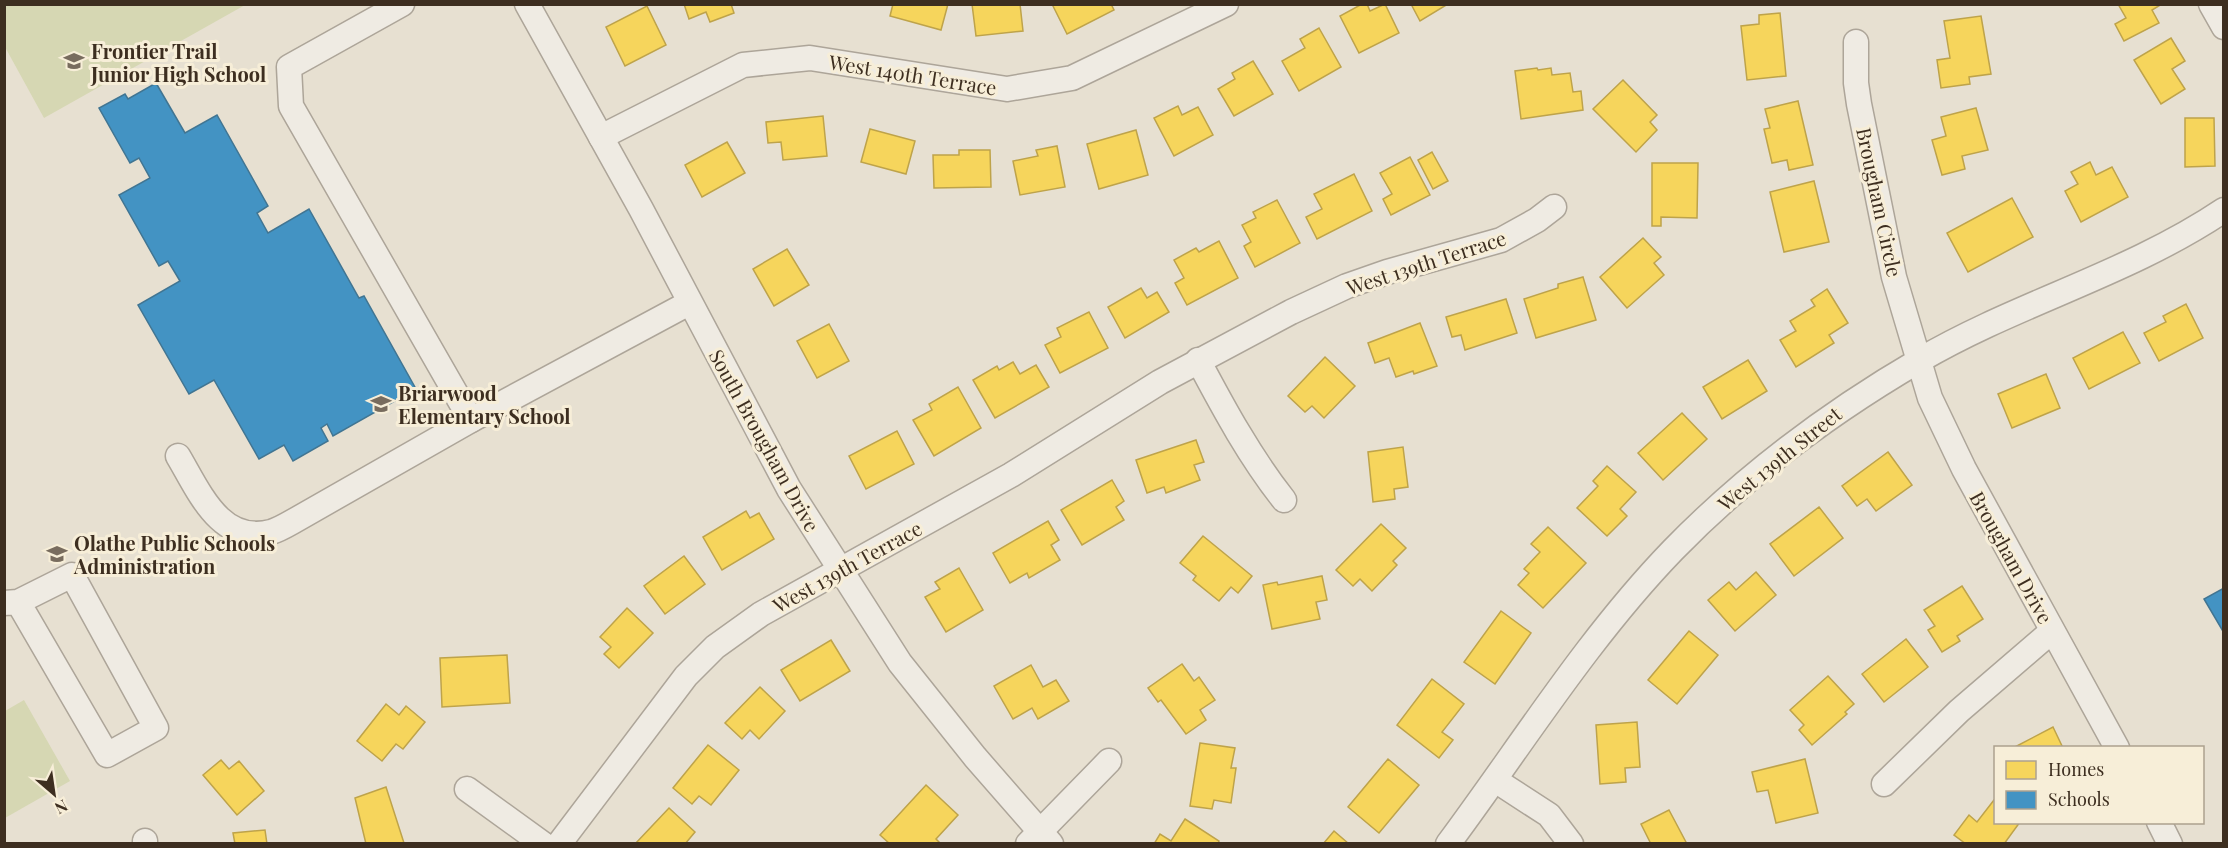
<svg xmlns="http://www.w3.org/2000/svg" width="2228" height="848" font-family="'Playfair Display',serif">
  <rect width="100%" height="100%" fill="#e7e0d1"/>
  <g fill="#d6d7b3">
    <path d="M4 5 5 4 245 5 44 118 5 47Z"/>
    <path d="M24 700 70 781 5 818V711Z"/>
  </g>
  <g fill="#f6d55c" stroke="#bea34a" stroke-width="1.5">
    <path d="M684 4H731L734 13 710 22 706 12 689 19Z"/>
    <path d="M893 4H948L941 30 890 16Z"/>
    <path d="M972 4H1020L1023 31 976 36Z"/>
    <path d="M1052 4H1111L1114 10 1067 34Z"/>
    <path d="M1362 4H1367L1370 11 1385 4 1399 33 1359 53 1340 16Z"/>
    <path d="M1411 4H1448L1420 21Z"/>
    <path d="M2118 4H2162L2152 10 2159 23 2124 41 2115 24 2126 18Z"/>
    <path d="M647 6 666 45 625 66 606 27Z"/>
    <path d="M1780 13 1786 76 1747 80 1741 26 1759 24V15Z"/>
    <path d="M1981 16 1991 74 1969 77 1970 84 1941 88 1937 60 1950 58 1944 21Z"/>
    <path d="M1319 28 1341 67 1299 91 1282 61 1305 48 1300 39Z"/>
    <path d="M2171 38 2185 61 2172 69 2185 89 2161 104 2134 60Z"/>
    <path d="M1253 61 1273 94 1234 116 1218 89 1235 79 1232 73Z"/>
    <path d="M1537 68 1538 70 1551 68 1552 75 1570 73 1573 92 1581 91 1583 110 1521 119 1515 71Z"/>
    <path d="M1623 80 1657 115 1650 122 1657 130 1636 152 1593 109Z"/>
    <path d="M1798 101 1813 165 1789 170 1787 160 1772 163 1764 129 1770 128 1765 109Z"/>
    <path d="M1178 106 1182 115 1198 107 1213 135 1174 156 1154 118Z"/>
    <path d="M1976 108 1988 150 1962 156 1965 169 1942 175 1932 140 1946 136 1941 117Z"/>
    <path d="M823 116 827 156 783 160 781 142 768 143 766 122Z"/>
    <path d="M2185 118H2214L2215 166 2185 167Z"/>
    <path d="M870 129 915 141 906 174 861 162Z"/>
    <path d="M1136 130 1148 175 1099 189 1087 144Z"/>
    <path d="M727 142 745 173 702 197 685 165Z"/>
    <path d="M1057 146 1065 187 1020 195 1013 161 1038 156 1036 150Z"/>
    <path d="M959 150H990L991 187 934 188 933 155H959Z"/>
    <path d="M1432 152 1448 181 1433 189 1418 160Z"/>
    <path d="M1410 157 1430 195 1391 215 1383 199 1392 194 1380 173Z"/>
    <path d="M2090 162 2096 175 2112 167 2128 197 2081 222 2065 191 2078 184 2071 172Z"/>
    <path d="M1652 163H1698L1697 218 1661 217V226H1652Z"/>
    <path d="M1354 174 1372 211 1317 239 1306 217 1322 209 1314 194Z"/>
    <path d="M1814 181 1829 242 1784 252 1770 192Z"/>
    <path d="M2012 198 2033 237 1968 272 1947 233Z"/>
    <path d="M1277 200 1300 243 1255 267 1244 246 1251 242 1242 225 1256 218 1253 212Z"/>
    <path d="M1643 238 1661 257 1654 263 1664 275 1627 308 1600 277Z"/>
    <path d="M1219 241 1238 278 1187 305 1175 283 1184 278 1174 260 1196 248 1199 252Z"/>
    <path d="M787 249 809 285 774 306 753 269Z"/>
    <path d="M1583 277 1596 320 1536 338 1524 299 1558 288V284Z"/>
    <path d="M1141 288 1147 298 1157 292 1169 312 1125 338 1108 307Z"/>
    <path d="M1827 289 1848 323 1829 335 1834 343 1796 367 1780 340 1796 331 1790 321 1815 306 1811 300Z"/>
    <path d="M1506 299 1517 333 1465 350 1461 335 1452 337 1446 317Z"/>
    <path d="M2186 304 2203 338 2159 361 2144 333 2166 322 2163 316Z"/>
    <path d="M1089 312 1108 348 1060 373 1045 345 1061 337 1057 328Z"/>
    <path d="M1420 323 1437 366 1414 374 1413 371 1396 377 1389 358 1375 363 1368 343Z"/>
    <path d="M829 324 849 361 817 378 797 341Z"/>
    <path d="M2123 332 2140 363 2089 389 2073 358Z"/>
    <path d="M1325 357 1355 386 1324 418 1312 406 1305 412 1288 396Z"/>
    <path d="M1748 360 1767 391 1722 419 1703 387Z"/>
    <path d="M1013 362 1020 374 1036 365 1049 387 995 418 973 380 997 366 999 370Z"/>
    <path d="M2046 374 2060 408 2012 428 1998 394Z"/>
    <path d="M958 387 981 428 934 456 913 420 932 410 929 404Z"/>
    <path d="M1682 413 1707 439 1663 480 1638 453Z"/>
    <path d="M897 431 914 464 866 489 849 456Z"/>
    <path d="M1196 440 1204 462 1194 465 1200 480 1166 493 1164 487 1147 493 1136 460Z"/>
    <path d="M1403 447 1408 487 1394 489 1395 499 1373 502 1368 452Z"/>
    <path d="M1888 452 1912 485 1876 511 1867 499 1857 506 1842 486Z"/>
    <path d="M1607 466 1636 492 1620 509 1627 516 1607 536 1577 508 1598 486 1593 481Z"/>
    <path d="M1112 480 1124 501 1116 507 1124 520 1082 545 1061 510Z"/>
    <path d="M1819 507 1843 538 1794 576 1770 544Z"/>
    <path d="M746 511 750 518 759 513 774 539 722 570 703 537Z"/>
    <path d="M1048 521 1059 540 1051 545 1060 560 1029 578 1027 573 1010 583 993 553Z"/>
    <path d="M1381 524 1406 548 1393 561 1397 565 1372 591 1360 579 1353 586 1336 570Z"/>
    <path d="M1548 527 1586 563 1543 608 1518 585 1529 573 1524 569 1540 552 1531 544Z"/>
    <path d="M1203 536 1252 576 1238 593 1231 587 1219 601 1193 580 1196 576 1180 563Z"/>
    <path d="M684 556 705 584 665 614 644 586Z"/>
    <path d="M959 568 983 610 946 632 925 597 940 589 935 582Z"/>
    <path d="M1756 572 1776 595 1735 631 1708 600 1729 582 1736 590Z"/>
    <path d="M1322 576 1327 600 1316 602 1320 619 1272 629 1263 585 1277 582 1278 585Z"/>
    <path d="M1962 586 1983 619 1957 636 1960 641 1942 652 1928 630 1935 626 1924 610Z"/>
    <path d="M627 608 653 633 619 668 604 654 611 647 600 637Z"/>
    <path d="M1501 611 1531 633 1495 684 1464 662Z"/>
    <path d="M1689 631 1718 655 1677 704 1648 680Z"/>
    <path d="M1906 639 1928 667 1884 702 1862 674Z"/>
    <path d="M831 640 850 671 800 701 781 670Z"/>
    <path d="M507 655 510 703 442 707 440 658Z"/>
    <path d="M1182 664 1194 681 1199 677 1215 700 1200 710 1206 720 1186 734 1161 700 1158 702 1148 688Z"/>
    <path d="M1031 665 1043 687 1056 680 1069 701 1038 719 1032 708 1013 719 994 686Z"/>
    <path d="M1828 676 1854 704 1845 712 1847 714 1812 745 1799 730 1804 725 1790 710Z"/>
    <path d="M1432 679 1464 704 1442 732 1453 740 1439 758 1397 725Z"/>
    <path d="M760 687 785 711 759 739 750 730 742 739 725 723Z"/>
    <path d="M386 704 399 715 406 706 425 722 403 749 396 744 382 761 357 741Z"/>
    <path d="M1637 722 1640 767 1625 768 1626 782 1600 784 1596 725Z"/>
    <path d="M2053 727 2063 748H2013Z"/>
    <path d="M1200 743 1235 748 1231 768H1236L1231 803 1214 800 1212 809 1190 806Z"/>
    <path d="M708 745 739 770 711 805 699 796 692 804 673 788Z"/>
    <path d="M1388 759 1419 785 1379 833 1348 807Z"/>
    <path d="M1805 759 1818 813 1776 823 1768 790 1757 792 1752 772Z"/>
    <path d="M221 760 229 769 239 761 264 791 237 815 203 775Z"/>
    <path d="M926 785 958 815 936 839 941 844H890L880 835Z"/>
    <path d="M386 787 404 843 366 844 355 798Z"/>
    <path d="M1994 800 1996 801V822H2020L2004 844H1966L1954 835 1969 815 1977 822Z"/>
    <path d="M669 808 695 832 685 844H635Z"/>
    <path d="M1669 810 1687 844H1651L1641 824Z"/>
    <path d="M1185 819 1219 841 1218 844H1154L1160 834 1171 841Z"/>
    <path d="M265 830 267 844H235L233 833Z"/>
    <path d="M1334 831 1349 844H1323Z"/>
  </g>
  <g fill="#4393c3" stroke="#417592" stroke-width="1.5">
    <path d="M156 83 185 133 217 115 268 206 257 213 268 233 309 209 359 298 364 296 416 389 333 436 327 424 321 428 328 441 293 461 284 445 259 459 214 380 189 394 138 305 180 281 168 261 159 266 119 195 150 178 139 158 130 163 99 108 125 94 128 99Z"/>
    <path d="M2224 588V633L2204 599Z"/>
  </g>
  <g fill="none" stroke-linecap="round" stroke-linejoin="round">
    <g stroke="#ada599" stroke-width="27">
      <g id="minor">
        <path d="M402 4 289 67 291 106 471 420 689 303"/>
        <path d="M527 4 641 209 789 489 900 663 975 757 1051 844"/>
        <path d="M2211 4 2224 27"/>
        <path d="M1856 42V83L1859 104 1894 277 1930 398 1964 469 2117 748"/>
        <path d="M601 137 743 65 810 58 1007 89 1072 78 1226 4"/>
        <path d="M1198 360C1224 409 1250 457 1284 500"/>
        <path d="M178 456C199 491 220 545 271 532 278 530 285 526 292 522L471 420"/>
        <path d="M4 603 18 602 72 575 156 728 107 755 18 602"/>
        <path d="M1495 780 1549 815 1571 844"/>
        <path d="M1884 784 1959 711 2052 631"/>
        <path d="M467 789 543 844"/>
        <path d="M2159 822 2170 844"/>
        <path d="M145 841V844"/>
        <path d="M559 844 686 676 715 647 761 614 1011 475 1160 382 1291 312 1347 286 1387 272 1501 240 1537 220 1554 207"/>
        <path d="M1028 844 1109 761"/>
        <path d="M1448 844C1521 746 1587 639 1673 550 1746 475 1829 413 1920 360 2017 303 2129 274 2224 210"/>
      </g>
    </g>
    <use href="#minor" stroke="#efebe3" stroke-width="24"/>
  </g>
  <defs>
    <g id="school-bare" transform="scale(1.62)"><path d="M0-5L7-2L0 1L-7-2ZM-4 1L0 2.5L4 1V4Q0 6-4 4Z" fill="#786c5e" stroke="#f7eed8" stroke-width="2.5" paint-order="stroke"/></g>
  </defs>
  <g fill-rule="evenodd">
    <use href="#school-bare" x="74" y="61"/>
    <use href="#school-bare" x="381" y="404"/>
    <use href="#school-bare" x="57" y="554"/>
  </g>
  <g text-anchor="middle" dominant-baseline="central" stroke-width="6" stroke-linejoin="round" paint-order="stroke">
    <g font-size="20" font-weight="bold" fill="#3d2e20" stroke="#f7eed8" text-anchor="start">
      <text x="91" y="50">Frontier Trail<tspan x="91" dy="23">Junior High School</tspan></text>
      <text x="398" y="392">Briarwood<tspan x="398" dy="23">Elementary School</tspan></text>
      <text x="74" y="542">Olathe Public Schools<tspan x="74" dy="23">Administration</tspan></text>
    </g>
    <g font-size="20" fill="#3d2e20" stroke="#f7eed8">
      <text transform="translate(913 74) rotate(9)">West 140th Terrace</text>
      <text transform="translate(1880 202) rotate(78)">Brougham Circle</text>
      <text transform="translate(1426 262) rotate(-18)">West 139th Terrace</text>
      <text transform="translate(765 440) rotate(61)">South Brougham Drive</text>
      <text transform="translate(1779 458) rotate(-39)">West 139th Street</text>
      <text transform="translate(2012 557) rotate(61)">Brougham Drive</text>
      <text transform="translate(847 566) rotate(-29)">West 139th Terrace</text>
    </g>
  </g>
  <rect width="2228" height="848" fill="none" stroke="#3d2e20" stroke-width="12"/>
  <rect x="1994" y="746" width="210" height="78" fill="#f7eed8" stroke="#ada18e" stroke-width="1.5"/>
  <rect x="2006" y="761" width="30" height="18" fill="#f6d55c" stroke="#ada18e" stroke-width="1.5"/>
  <text x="2048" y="776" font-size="18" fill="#3d2e20">Homes</text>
  <rect x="2006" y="791" width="30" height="18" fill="#4393c3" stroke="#ada18e" stroke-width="1.5"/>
  <text x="2048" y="806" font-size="18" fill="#3d2e20">Schools</text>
  <g transform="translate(54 794) rotate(151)" stroke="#f7eed8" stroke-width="4.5" paint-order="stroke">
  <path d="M0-4.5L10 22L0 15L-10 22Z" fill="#3d2e20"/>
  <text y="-9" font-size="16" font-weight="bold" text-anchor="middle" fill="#3d2e20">N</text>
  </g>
</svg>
